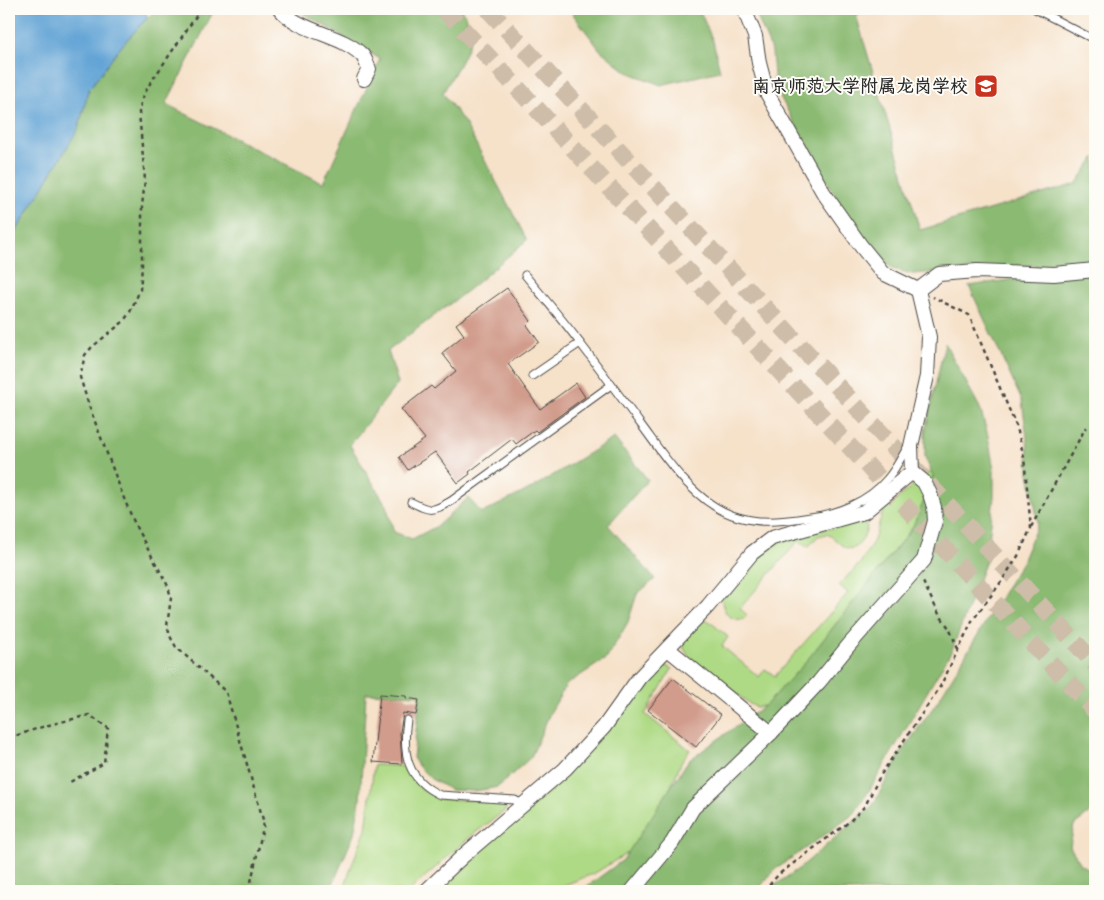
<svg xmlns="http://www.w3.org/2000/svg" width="1104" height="900" font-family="Itim,'LXGW WenKai TC',sans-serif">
  <rect width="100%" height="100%" fill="#fdfcf7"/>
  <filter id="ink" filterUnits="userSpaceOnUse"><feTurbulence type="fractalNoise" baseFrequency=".02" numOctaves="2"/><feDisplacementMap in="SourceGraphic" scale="10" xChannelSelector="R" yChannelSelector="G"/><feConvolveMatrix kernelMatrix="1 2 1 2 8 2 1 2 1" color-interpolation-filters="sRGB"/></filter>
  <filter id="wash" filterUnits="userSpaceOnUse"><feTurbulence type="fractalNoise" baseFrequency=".0096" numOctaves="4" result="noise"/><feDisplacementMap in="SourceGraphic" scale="20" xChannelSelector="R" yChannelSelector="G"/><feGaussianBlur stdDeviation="1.12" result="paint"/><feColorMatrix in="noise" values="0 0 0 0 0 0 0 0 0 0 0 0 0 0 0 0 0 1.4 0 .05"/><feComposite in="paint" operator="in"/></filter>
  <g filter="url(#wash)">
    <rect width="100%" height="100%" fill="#f6e1c9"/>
    <g fill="#afda85" stroke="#6d8258">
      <path d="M927 473H932L933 476 928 492 912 528 804 664 765 706 756 707 750 704 689 657 682 645V641L703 619 709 621 728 637 722 646 759 677 765 669 775 676 848 593 839 585 861 562 874 540 883 511Z"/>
      <path d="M863 518 867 527C864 538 857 555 843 546 838 543 834 537 827 534L818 536 808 547 799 540 740 608 747 615C741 623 730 619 725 611 723 608 722 602 721 598L757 554 777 541 856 522Z"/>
      <path d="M660 663 672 669 645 714 690 750 681 763 663 804 629 852 595 873 549 891H429L614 723Z"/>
      <path d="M374 765 401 766 409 774 422 790 441 799 503 801 506 810 471 836 409 891H343L354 859 366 829Z"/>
    </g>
    <g fill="#8bba72" stroke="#5b724e">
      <path d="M156 9 214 10 166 104 323 183 380 59 296 9H461C465 15 470 23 471 31 473 46 450 79 443 93L466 125 527 240 472 287 388 351 398 383 350 445 386 505 394 532 412 539 437 526 468 498 482 513 532 488 614 438 648 480 608 525 655 579 637 594 628 622 607 658 567 684 550 713 531 757 498 787 476 791 451 790 431 779 419 767 413 758 420 695 366 693 360 800 354 834 330 891H9V236L17 230 78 129 89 89 124 43Z"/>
      <path d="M569 9H699L713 41 720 71 661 85 627 72 600 50Z"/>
      <path d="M754 9H878L856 15 920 230 1076 184 1095 157V809L1074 825 1070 847 1081 864 1095 873V891H770L774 886 801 867 873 805 901 753 937 702 1022 562 1038 523 1029 473 1027 437 1022 401 969 286 1035 276 1036 265 912 274 893 269 874 251 851 222 810 153 775 87 772 52Z"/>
      <path d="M945 343 980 408 988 436 994 470V496L987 558 952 650 869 791 854 814 773 871 757 891H573L586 887 623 860 688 761 767 704 804 664 912 528 928 492 933 476 925 457V432Z"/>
    </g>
    <path fill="#63a4d6" stroke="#476880" d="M9 9H144L148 17 124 43 89 89 78 129 17 230 9 236Z"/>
    <g id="blocks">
      <g fill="#d19c8c">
        <path d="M507 288 531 321 527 325 539 342 508 364 540 409 576 383 585 397 537 432 535 430 516 444 512 439 469 472 470 474 458 483 435 452 408 470 399 457 425 439 401 409 431 386 434 389 456 371 442 353 464 335 456 324Z"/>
        <path d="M673 678 721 715 696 747 648 710Z"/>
        <path d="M380 694 406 696V698L419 700 416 715 403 713 400 732 402 764 373 762Z"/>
      </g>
    </g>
  </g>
  <g filter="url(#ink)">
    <use href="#blocks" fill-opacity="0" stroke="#494643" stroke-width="1"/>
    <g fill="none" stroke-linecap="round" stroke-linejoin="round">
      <g stroke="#cdbda9" stroke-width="18" stroke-dasharray="18 9" stroke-linecap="butt">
        <path d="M444 9 1095 711"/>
        <path d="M488 9 1095 664"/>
      </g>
      <g stroke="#494643" stroke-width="9">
        <g id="service">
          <path d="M1035 9 1095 40"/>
          <path d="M525 275C544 298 563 320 580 343 601 370 621 398 642 426 665 457 693 501 732 515 759 525 783 521 810 517 837 514 869 501 887 479 896 469 902 456 909 444"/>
          <path d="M532 376 580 343"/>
          <path d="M411 502C431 512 432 512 451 501L611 385"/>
          <path d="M407 720C402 753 407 780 440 795L515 800 524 805"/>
        </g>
      </g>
      <g stroke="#494643" stroke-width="16">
        <g id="minor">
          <path d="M280 9C301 33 341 34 362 55 365 58 367 65 369 69L364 79"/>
          <path d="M918 290 939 274 977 271 1054 274 1095 270"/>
          <path d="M668 649 771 733"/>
          <path d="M426 891 463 856 565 769 604 727 639 678 708 606 752 553 772 538 864 512 912 472"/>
          <path d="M632 891 672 843 693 808 771 733 819 682 849 645 924 560 935 521 934 507 930 494 924 482 912 472 911 446 927 376 929 337 918 290 883 273 861 246 823 192 767 93 759 63 755 36 744 9"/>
        </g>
      </g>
      <g stroke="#494643" stroke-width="2.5" stroke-dasharray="4 4" stroke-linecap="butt">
        <path d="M201 9 149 85 142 99 139 112 145 180 142 206V267L140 290 130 312 123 322 92 347 85 355 80 377 89 406 125 501 137 529 168 586 171 598 167 626 171 638 176 647 226 692 264 823 249 891"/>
        <path d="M1031 527 1086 427"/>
        <path d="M923 582 939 614 949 628 958 649"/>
        <path d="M9 738 45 726 89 715 108 728 104 763 70 782"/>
        <path d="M764 891 779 874 849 822 865 806 880 776 940 687 972 621 999 585 1018 556 1031 528 1024 458 1017 428 969 315 933 297"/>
      </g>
      <use href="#service" stroke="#fff" stroke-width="7"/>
      <use href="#minor" stroke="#fff" stroke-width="14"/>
    </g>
  </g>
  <defs>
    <g id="school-square" transform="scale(1.25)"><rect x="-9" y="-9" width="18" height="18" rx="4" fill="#c8321e" stroke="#fdfcf7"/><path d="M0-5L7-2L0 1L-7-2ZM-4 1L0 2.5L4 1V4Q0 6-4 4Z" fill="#fff"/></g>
  </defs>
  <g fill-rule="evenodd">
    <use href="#school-square" x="986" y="86"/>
  </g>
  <g text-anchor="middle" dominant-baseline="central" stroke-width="4" stroke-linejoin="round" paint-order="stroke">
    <g font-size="18" font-weight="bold" fill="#2b2b2b" stroke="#fdfcf7" text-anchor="end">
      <text x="968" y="86">南京师范大学附属龙岗学校</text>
    </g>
  </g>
  <rect width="1104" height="900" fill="none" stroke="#fdfcf7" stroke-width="30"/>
</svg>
